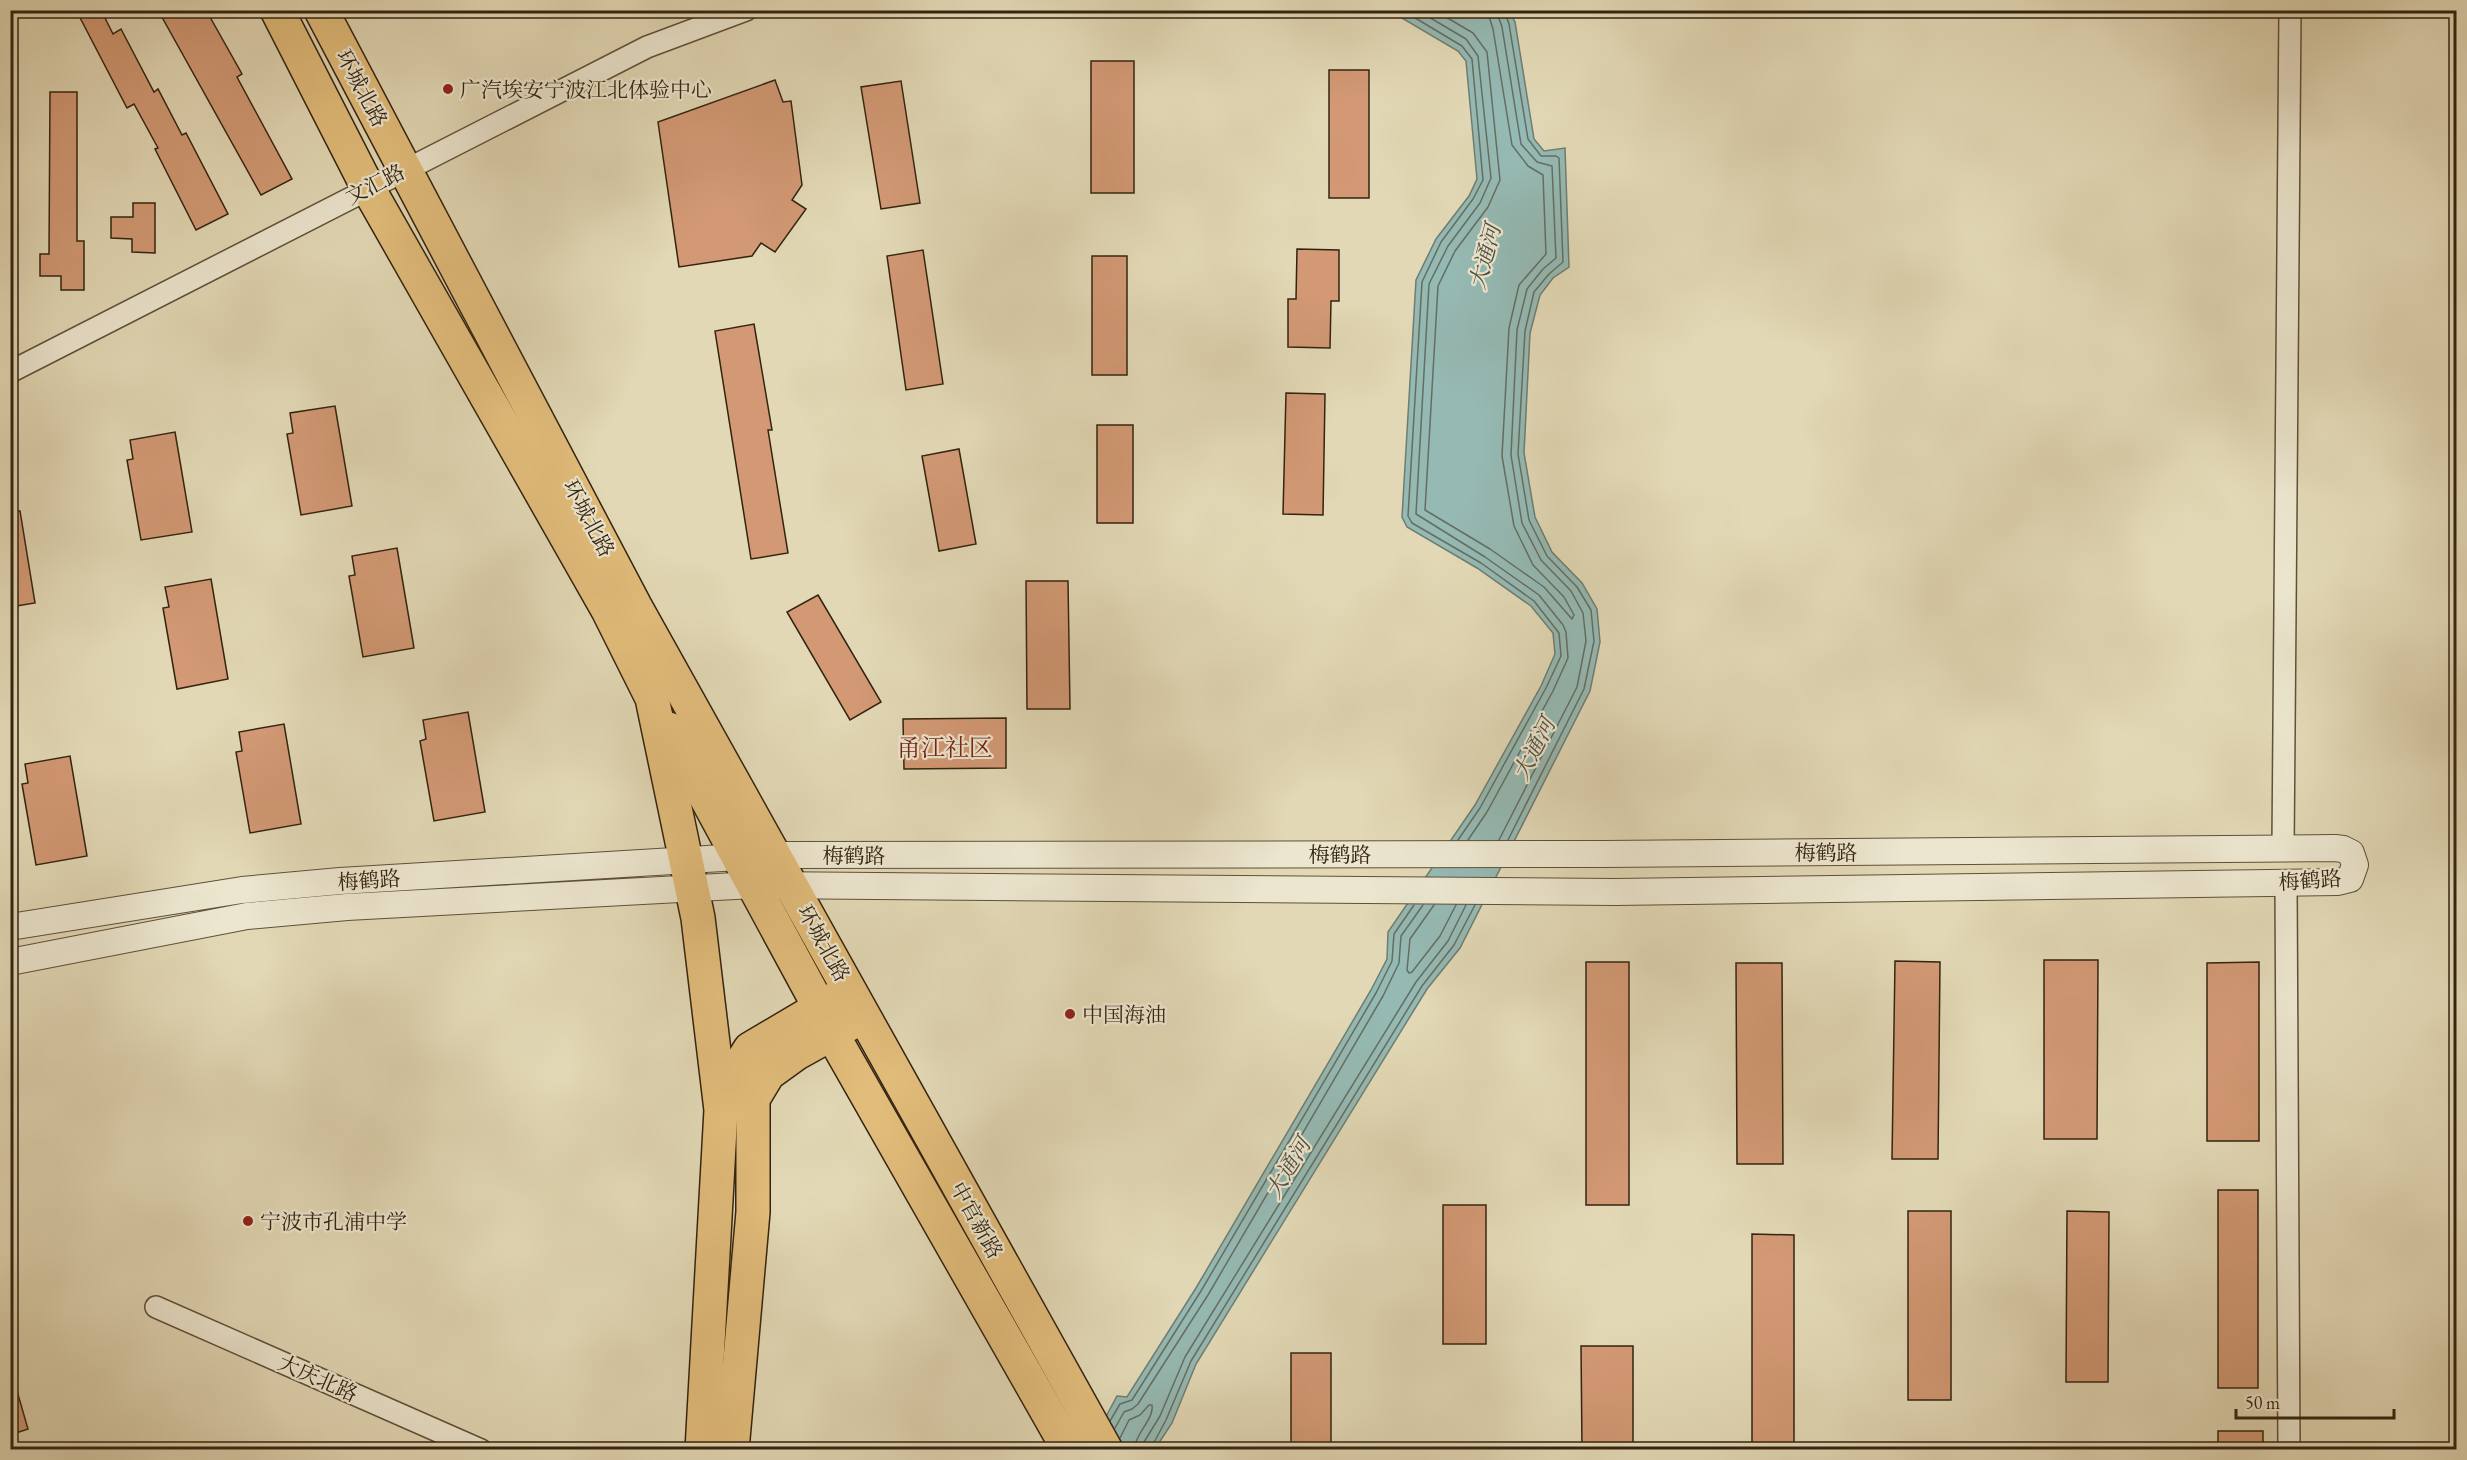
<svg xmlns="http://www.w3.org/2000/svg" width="2467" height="1460" font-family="'EB Garamond','Noto Serif SC',serif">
  <rect width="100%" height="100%" fill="#e2d8b5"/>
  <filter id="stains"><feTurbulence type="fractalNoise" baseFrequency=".00333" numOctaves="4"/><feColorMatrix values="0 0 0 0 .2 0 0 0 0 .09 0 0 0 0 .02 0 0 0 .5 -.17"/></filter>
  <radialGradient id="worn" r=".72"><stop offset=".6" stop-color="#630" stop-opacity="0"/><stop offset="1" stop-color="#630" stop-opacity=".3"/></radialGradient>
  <path fill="#95b9b3" stroke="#6e7d72" stroke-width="1.5" d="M1390 11H1509L1515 22 1534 139 1544 151 1565 148 1569 267 1553 278 1540 295 1530 333 1524 453 1535 517 1552 552 1582 583 1597 609 1600 642 1590 691 1460 948 1427 989 1196 1364 1172 1423 1155 1449 1088 1450 1117 1396 1127 1397 1196 1288 1371 990 1387 959 1388 932 1475 805 1541 686 1555 654 1553 633 1531 606 1477 568 1407 527 1402 517 1416 280 1436 239 1469 196 1477 179 1466 61 1458 51Z"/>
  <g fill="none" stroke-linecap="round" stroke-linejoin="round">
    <g stroke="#646e62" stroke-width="1.5">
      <path d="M1402 10 1462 46 1472 59 1483 180 1473 199 1441 242 1422 282 1408 516 1412 523 1481 563 1534 601 1559 633 1561 656 1546 688 1480 808 1458 840"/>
      <path d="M1417 10 1466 39 1478 56 1491 178 1480 203 1448 246 1429 284 1416 514 1485 557 1539 595 1563 625 1566 632 1568 658 1553 691 1487 812 1468 840"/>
      <path d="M1434 10 1473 33 1487 52 1500 180 1488 207 1455 251 1438 286 1425 510 1490 549 1544 587 1572 619 1574 615 1564 597 1533 565 1514 526 1502 456 1509 328 1519 285 1546 254 1543 175 1528 166 1512 145 1493 29 1487 10"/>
      <path d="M1496 10 1502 27 1521 144 1537 162 1552 166 1556 258 1543 269 1527 289 1517 330 1511 455 1522 523 1541 560 1571 591 1583 613 1586 641 1577 687 1499 840"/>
      <path d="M1504 10 1509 24 1528 139 1541 156H1556L1559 158 1563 262 1549 274 1534 292 1525 331 1518 454 1529 520 1547 556 1577 587 1591 610 1594 641 1584 689 1508 840"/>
      <path d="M1434 905 1410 939 1407 970 1409 973 1412 972 1440 936 1456 905"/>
      <path d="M1110 1421 1120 1404 1132 1400 1201 1291 1376 993 1392 961 1394 934 1414 905"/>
      <path d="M1115 1428 1124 1412 1132 1409 1138 1404 1208 1295 1383 996 1399 963 1401 936 1423 905"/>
      <path d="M1120 1438 1129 1420 1140 1415 1149 1405H1152C1154 1420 1135 1433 1134 1450"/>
      <path d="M1143 1450 1144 1442 1160 1416 1185 1357 1416 982 1448 941 1466 905"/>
      <path d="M1150 1450 1166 1420 1191 1361 1422 986 1454 945 1475 905"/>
    </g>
  </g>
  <g fill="#d29974" stroke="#332310" stroke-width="1.5">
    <path d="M76 10H101L113 34 121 29 154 92 158 89 182 135 186 133 228 214 196 230 155 149 158 148 134 104 127 108Z"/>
    <path d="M158 10H206L242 74 237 77 292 179 261 195Z"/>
    <rect x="1091" y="61" width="43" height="132"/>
    <rect x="1329" y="70" width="40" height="128"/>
    <path d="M775 80 783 102 791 101 802 185 792 200 806 209 775 252 761 243 752 256 679 267 658 122Z"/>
    <path d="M901 81 920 203 881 209 861 87Z"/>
    <path d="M50 92H77V241H84V290H61V276H40V254H49Z"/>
    <path d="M133 203H155V253L132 252V239L111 238V217H133Z"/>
    <path d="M1297 249 1339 250V301H1331L1330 348 1288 347V299H1296Z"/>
    <path d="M923 250 943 384 906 390 887 256Z"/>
    <rect x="1092" y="256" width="35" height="119"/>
    <path d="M754 324 772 430H768L788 553 751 559 715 331Z"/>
    <path d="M1286 393 1325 394 1323 515 1283 514Z"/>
    <path d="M335 406 352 506 301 515 287 434 293 433 290 413Z"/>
    <rect x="1097" y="425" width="36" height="98"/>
    <path d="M175 432 192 532 141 540 127 460 133 459 130 440Z"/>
    <path d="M959 449 976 544 939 551 922 456Z"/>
    <path d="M10 511H20L35 603 10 607Z"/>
    <path d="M397 548 414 648 363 657 349 576 355 575 352 556Z"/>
    <path d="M211 579 228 679 177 689 163 608 169 607 165 587Z"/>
    <path d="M1026 581H1068L1070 709H1027Z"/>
    <path d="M818 595 881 702 850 720 787 612Z"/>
    <path d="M468 712 485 812 434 821 420 741 426 739 423 720Z"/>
    <path d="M1006 718V768L904 769 903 719Z"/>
    <path d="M284 724 301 824 250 833 236 752 242 751 239 732Z"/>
    <path d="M70 756 87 856 36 865 22 784 28 783 25 764Z"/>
    <path d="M2044 960H2098L2097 1139H2044Z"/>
    <path d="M1895 961 1940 962 1938 1159H1892Z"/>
    <rect x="1586" y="962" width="43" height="243"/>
    <path d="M2259 962V1141H2207V963Z"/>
    <path d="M1736 963H1782L1783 1164H1737Z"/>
    <rect x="2218" y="1190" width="40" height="198"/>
    <rect x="1443" y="1205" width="43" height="139"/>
    <rect x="1908" y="1211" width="43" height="189"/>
    <path d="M2067 1211 2109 1212 2108 1382H2066Z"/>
    <path d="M1752 1234 1794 1235V1448H1752Z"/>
    <path d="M1581 1346H1633V1449H1582Z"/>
    <rect x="1291" y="1353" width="40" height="96"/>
    <path d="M15 1384 28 1429 10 1435V1385Z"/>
    <rect x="2218" y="1431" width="45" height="18"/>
  </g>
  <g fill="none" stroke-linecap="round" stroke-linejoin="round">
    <g stroke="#5f5039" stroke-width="24">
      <g id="minor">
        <path d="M10 372 647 47 746 10"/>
        <path d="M2283 848 2290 10"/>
        <path d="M2286 883 2289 1450"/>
        <path d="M156 1307 481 1450"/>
      </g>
    </g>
    <g stroke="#5f5039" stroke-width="28">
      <path id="tertiary" d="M10 927 242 890 340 881 774 855 1604 854 2335 848 2343 849 2351 853 2355 865 2350 879 2338 882 1615 892 754 885 347 907 247 916 10 962"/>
    </g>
    <g stroke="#332310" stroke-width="36">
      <g id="primary">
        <path d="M277 10 368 188 608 610 652 698 698 918 721 1110 702 1450"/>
        <path d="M321 10 635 606 1106 1450"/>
        <path d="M669 729 820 1008 832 1034 1069 1450"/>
        <path d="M722 1108 736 1071 750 1049 838 997"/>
        <path d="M732 1450 753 1212V1099L768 1074 797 1053 851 1023"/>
      </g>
    </g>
    <use href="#minor" stroke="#ece6cf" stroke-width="21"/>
    <use href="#tertiary" stroke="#ece6cf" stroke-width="26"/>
    <use href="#primary" stroke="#e1bc7a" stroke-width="33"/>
  </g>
  <g fill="#8f2418" stroke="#ece6cf" stroke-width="2">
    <circle cx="448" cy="89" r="6"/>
    <circle cx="1070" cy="1014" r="6"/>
    <circle cx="248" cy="1221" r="6"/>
  </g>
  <g text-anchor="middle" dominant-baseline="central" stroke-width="4.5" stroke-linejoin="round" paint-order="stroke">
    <g font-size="21" fill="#332310" stroke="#ece6cf">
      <text transform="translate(362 88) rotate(62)">环城北路</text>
      <text transform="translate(375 184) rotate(-27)">文汇路</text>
      <text transform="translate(589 518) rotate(62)">环城北路</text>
      <text x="1826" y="852">梅鹤路</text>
      <text x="1340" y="854">梅鹤路</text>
      <text x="854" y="855">梅鹤路</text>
      <text transform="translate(369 880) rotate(-4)">梅鹤路</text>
      <text transform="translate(2310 880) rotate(-4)">梅鹤路</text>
      <text transform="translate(824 943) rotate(61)">环城北路</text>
      <text transform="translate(977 1220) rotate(61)">中官新路</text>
      <text transform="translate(318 1378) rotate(24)">大庆北路</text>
    </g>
    <g font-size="21" fill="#332310" stroke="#ece6cf" text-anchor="start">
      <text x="460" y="89">广汽埃安宁波江北体验中心</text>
      <text x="1082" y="1014">中国海油</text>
      <text x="260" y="1221">宁波市孔浦中学</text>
    </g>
    <g font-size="22" font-style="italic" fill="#505041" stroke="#ece6cf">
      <text transform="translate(1485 257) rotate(-75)">大通河</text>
      <text transform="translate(1534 749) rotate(-63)">大通河</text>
      <text transform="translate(1288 1168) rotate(-59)">大通河</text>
    </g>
    <g font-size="24" fill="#7a1f14" stroke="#ece6cf">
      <text x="945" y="747">甬江社区</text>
    </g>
  </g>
  <rect width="2467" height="1460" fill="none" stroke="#e2d8b5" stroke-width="36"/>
  <rect x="12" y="12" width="2443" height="1436" fill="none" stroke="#332310" stroke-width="3"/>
  <rect x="18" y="18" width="2431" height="1424" fill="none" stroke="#332310" stroke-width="1.5"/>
  <path d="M2236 1409v9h158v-9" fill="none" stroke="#332310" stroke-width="3"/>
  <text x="2245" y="1409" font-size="18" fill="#332310" stroke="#ece6cf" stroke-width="4.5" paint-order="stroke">50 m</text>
  <rect width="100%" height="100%" filter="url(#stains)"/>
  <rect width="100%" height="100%" fill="url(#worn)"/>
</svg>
